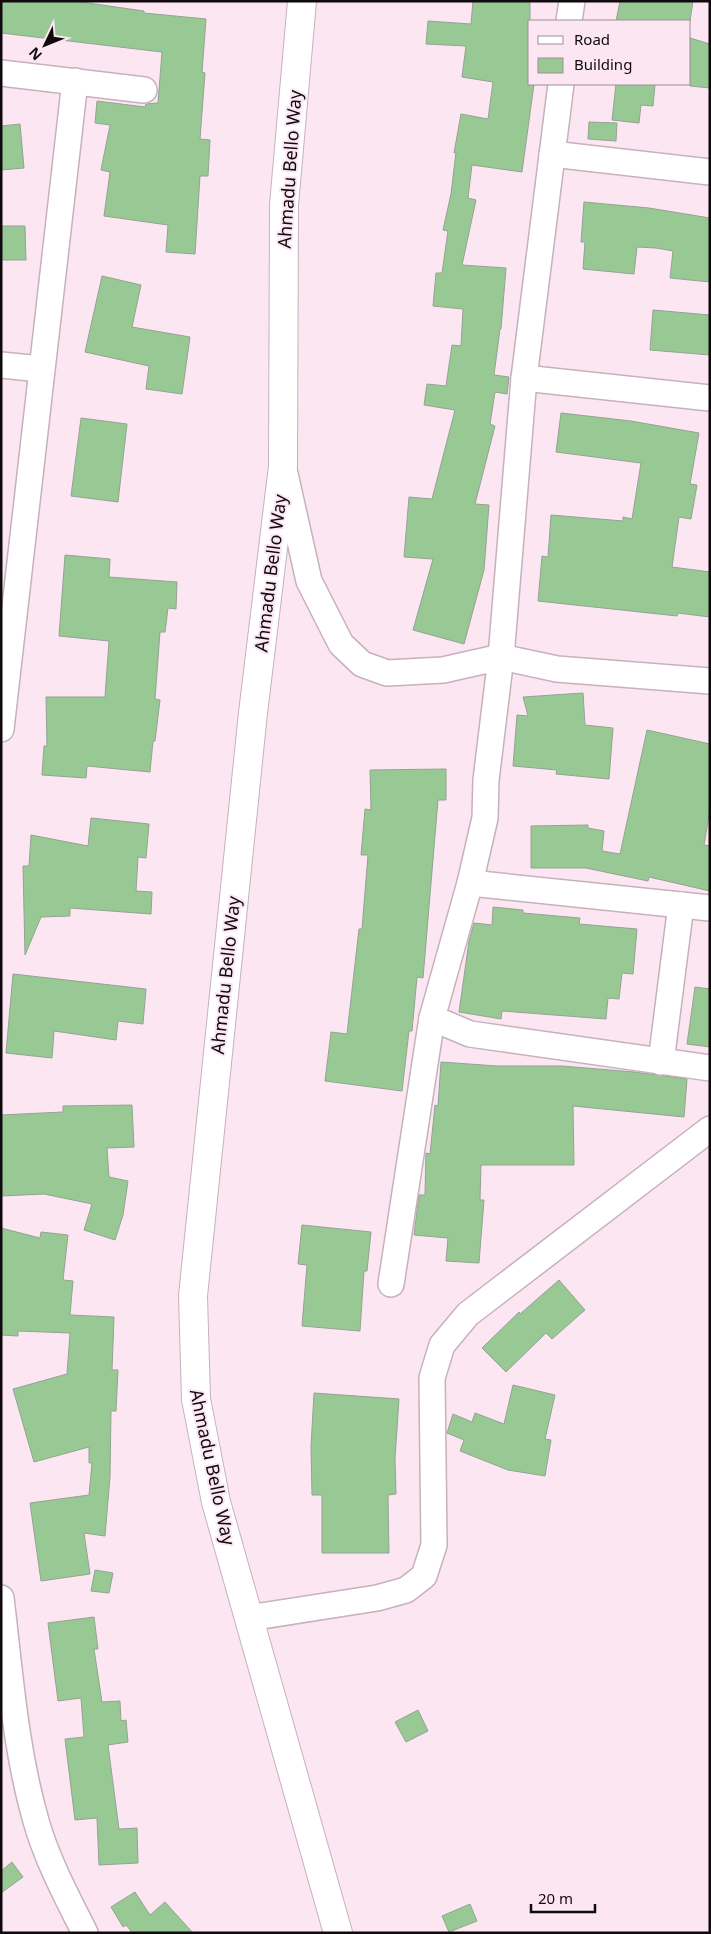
<svg xmlns="http://www.w3.org/2000/svg" width="711" height="1934" font-family="'Noto Sans',sans-serif">
  <rect width="100%" height="100%" fill="#fbe6f2"/>
  <g fill="#98c995" stroke="#94a393">
    <path d="M1 1H74L144 11V13L206 19 202 72 205 73 200 139 210 140 208 176H200L195 254 166 252 168 225 104 216 110 172 101 170 110 125 95 123 97 101 145 107 146 104 158 103 162 52 1 33Z"/>
    <path d="M473 1H530V84H534L522 172 472 165 468 198 476 200 462 265 506 268 501 329H500L494 375 509 377 507 394 495 392 490 424 495 426 475 504 489 505 484 570 464 644 413 630 433 559 404 557 409 497 432 499 455 410 424 405 427 384 446 386 452 345 461 346 463 309 433 306 436 273H442L448 231 443 230 451 194 456 152 454 153 461 114 488 119 493 82 462 77 466 46 426 44 428 21 471 24Z"/>
    <path d="M620 1H693L690 21H616Z"/>
    <path d="M690 38 710 44V88L690 86Z"/>
    <path d="M616 84H655L653 106 641 105 639 123 612 120Z"/>
    <path d="M589 122 617 123 616 141 588 139Z"/>
    <path d="M20 124 24 168 1 170V126Z"/>
    <path d="M584 202 649 208 710 218V282L670 278 673 251 656 248 637 247 634 274 583 269 585 242H581Z"/>
    <path d="M1 226H25L26 260H1Z"/>
    <path d="M102 276 141 285 132 327 190 337 182 394 146 389 149 366 85 352Z"/>
    <path d="M653 310 710 315V355L650 350Z"/>
    <path d="M561 413 631 421 699 433 690 484 697 485 691 519 679 517 672 567 710 572V617L678 613 677 616 538 601 542 556 548 557 551 515 623 521V517L632 519 641 463 556 452Z"/>
    <path d="M81 418 127 424 118 502 71 496Z"/>
    <path d="M65 555 110 559 109 577 177 582 176 609 168 608 165 632H160L155 699 160 700 155 741H153L150 772 87 766 86 778 42 775 44 746H47L46 697H105L109 641 59 636Z"/>
    <path d="M583 693 585 725 613 728 609 779 556 774 557 770 513 766 517 715 528 716 523 697Z"/>
    <path d="M647 730 710 744V809L704 845 710 846V891L649 877 648 881 586 868H531V826L588 825V828L604 831 602 851 620 854Z"/>
    <path d="M446 769V800H438L423 978 417 977 412 1031H409L402 1091 325 1081 331 1032 347 1034 359 929H362L368 855H361L365 809 371 810 370 770Z"/>
    <path d="M91 818 149 824 146 858 138 857 136 891 152 892 151 914 70 908V916L41 917 25 955 23 866H29L31 835 88 846Z"/>
    <path d="M493 907 523 910V913L580 918 579 924 637 929 633 974 622 973 619 999 608 998 606 1019 502 1011 501 1019 459 1012 469 941 474 923 492 925Z"/>
    <path d="M13 974 146 989 143 1024 118 1021 116 1040 54 1031 52 1058 6 1053Z"/>
    <path d="M695 987 710 989V1047L687 1044Z"/>
    <path d="M441 1062 497 1066H562L634 1072 687 1079 684 1117 573 1106 574 1165H481L480 1200H484L479 1263 446 1261 448 1238 414 1235 419 1195H425L426 1153 430 1154 435 1105 438 1106Z"/>
    <path d="M132 1105 134 1147 107 1148 109 1177 128 1181 123 1215 115 1240 84 1230 92 1204 44 1194 1 1196V1115L63 1112V1106Z"/>
    <path d="M302 1225 371 1232 367 1271H364L360 1331 302 1326 307 1265 298 1264Z"/>
    <path d="M1 1228 40 1238 41 1232 68 1235 63 1280 73 1281 70 1315 114 1317 112 1370H118L116 1411H111L110 1477 105 1536 84 1533 90 1574 41 1581 30 1503 89 1495 92 1463H89V1447L34 1462 13 1389 67 1374 70 1333 18 1331V1336L1 1335Z"/>
    <path d="M559 1280 585 1310 552 1339 546 1333 506 1372 482 1348 519 1312 520 1314Z"/>
    <path d="M513 1385 555 1395 545 1439 551 1440 545 1476 508 1470 460 1451 464 1440 447 1433 453 1414 472 1422 475 1413 504 1424Z"/>
    <path d="M314 1393 399 1399 395 1458 396 1494 388 1495 389 1553H322V1495H312L311 1447Z"/>
    <path d="M95 1570 113 1573 109 1593 91 1591Z"/>
    <path d="M94 1617 98 1649H94L102 1702 120 1701 121 1721 126 1720 128 1742 108 1745 119 1829 137 1828 138 1863 99 1865 97 1818 75 1820 65 1739 84 1737 81 1698 58 1701 48 1623Z"/>
    <path d="M418 1710 428 1731 406 1742 395 1722Z"/>
    <path d="M12 1862 23 1877 1 1893V1871Z"/>
    <path d="M135 1892 150 1915 165 1902 193 1933H130L131 1931 126 1925 123 1927 111 1907Z"/>
    <path d="M470 1904 477 1921 449 1932 442 1916Z"/>
  </g>
  <g fill="none" stroke-linecap="round" stroke-linejoin="round">
    <g stroke="#c6b1bd" stroke-width="28">
      <g id="minor">
        <path d="M569 21 572 1"/>
        <path d="M1 73 144 90"/>
        <path d="M561 84 524 378 501 657 486 780 485 818 470 883 432 1018 470 1034 710 1068"/>
        <path d="M552 154 710 172"/>
        <path d="M1 365 41 369"/>
        <path d="M524 378 710 398"/>
        <path d="M285 474 309 581 341 644 362 664 387 673 443 670 501 657 557 669 710 681"/>
        <path d="M1 729 75 81"/>
        <path d="M470 883 710 908"/>
        <path d="M661 1062 681 905"/>
        <path d="M391 1284 432 1018"/>
        <path d="M1 1598C10 1672 15 1748 36 1821 47 1860 67 1897 85 1933"/>
        <path d="M249 1618 377 1598 406 1590 424 1576 434 1545 432 1378 442 1345 468 1314 710 1129"/>
      </g>
    </g>
    <g stroke="#c6b1bd" stroke-width="30">
      <path id="tertiary" d="M302 1 284 205 283 466 253 713 193 1296 196 1399 216 1502 338 1933"/>
    </g>
    <use href="#minor" stroke="#fff" stroke-width="25"/>
    <use href="#tertiary" stroke="#fff" stroke-width="28"/>
  </g>
  <g text-anchor="middle" dominant-baseline="central" stroke-width="4" stroke-linejoin="round" paint-order="stroke">
    <g font-size="18" fill="#10090d" stroke="#fbe6f2">
      <text transform="translate(289 169) rotate(-86)">Ahmadu Bello Way</text>
      <text transform="translate(270 573) rotate(-83)">Ahmadu Bello Way</text>
      <text transform="translate(225 975) rotate(-84)">Ahmadu Bello Way</text>
      <text transform="translate(213 1467) rotate(78)">Ahmadu Bello Way</text>
    </g>
  </g>
  <rect width="711" height="1934" fill="none" stroke="#10090d" stroke-width="5"/>
  <rect x="528" y="20" width="162" height="65" fill="#fbe6f2" stroke="#9d8e96"/>
  <rect x="538" y="36" width="25" height="8" fill="#ffffff" stroke="#9d8e96"/>
  <text x="574" y="45" font-size="15" fill="#10090d">Road</text>
  <rect x="538" y="58" width="25" height="15" fill="#98c995" stroke="#9d8e96"/>
  <text x="574" y="70" font-size="15" fill="#10090d">Building</text>
  <g transform="translate(45 45) rotate(227)" stroke="#fbe6f2" stroke-width="4" paint-order="stroke">
  <path d="M0-4L9 19L0 12L-9 19Z" fill="#10090d"/>
  <text y="-8" font-size="14" font-weight="bold" text-anchor="middle" fill="#10090d">N</text>
  </g>
  <path d="M531 1904v8h64v-8" fill="none" stroke="#10090d" stroke-width="2.5"/>
  <text x="538" y="1904" font-size="15" fill="#10090d" stroke="#fbe6f2" stroke-width="4" paint-order="stroke">20 m</text>
</svg>
